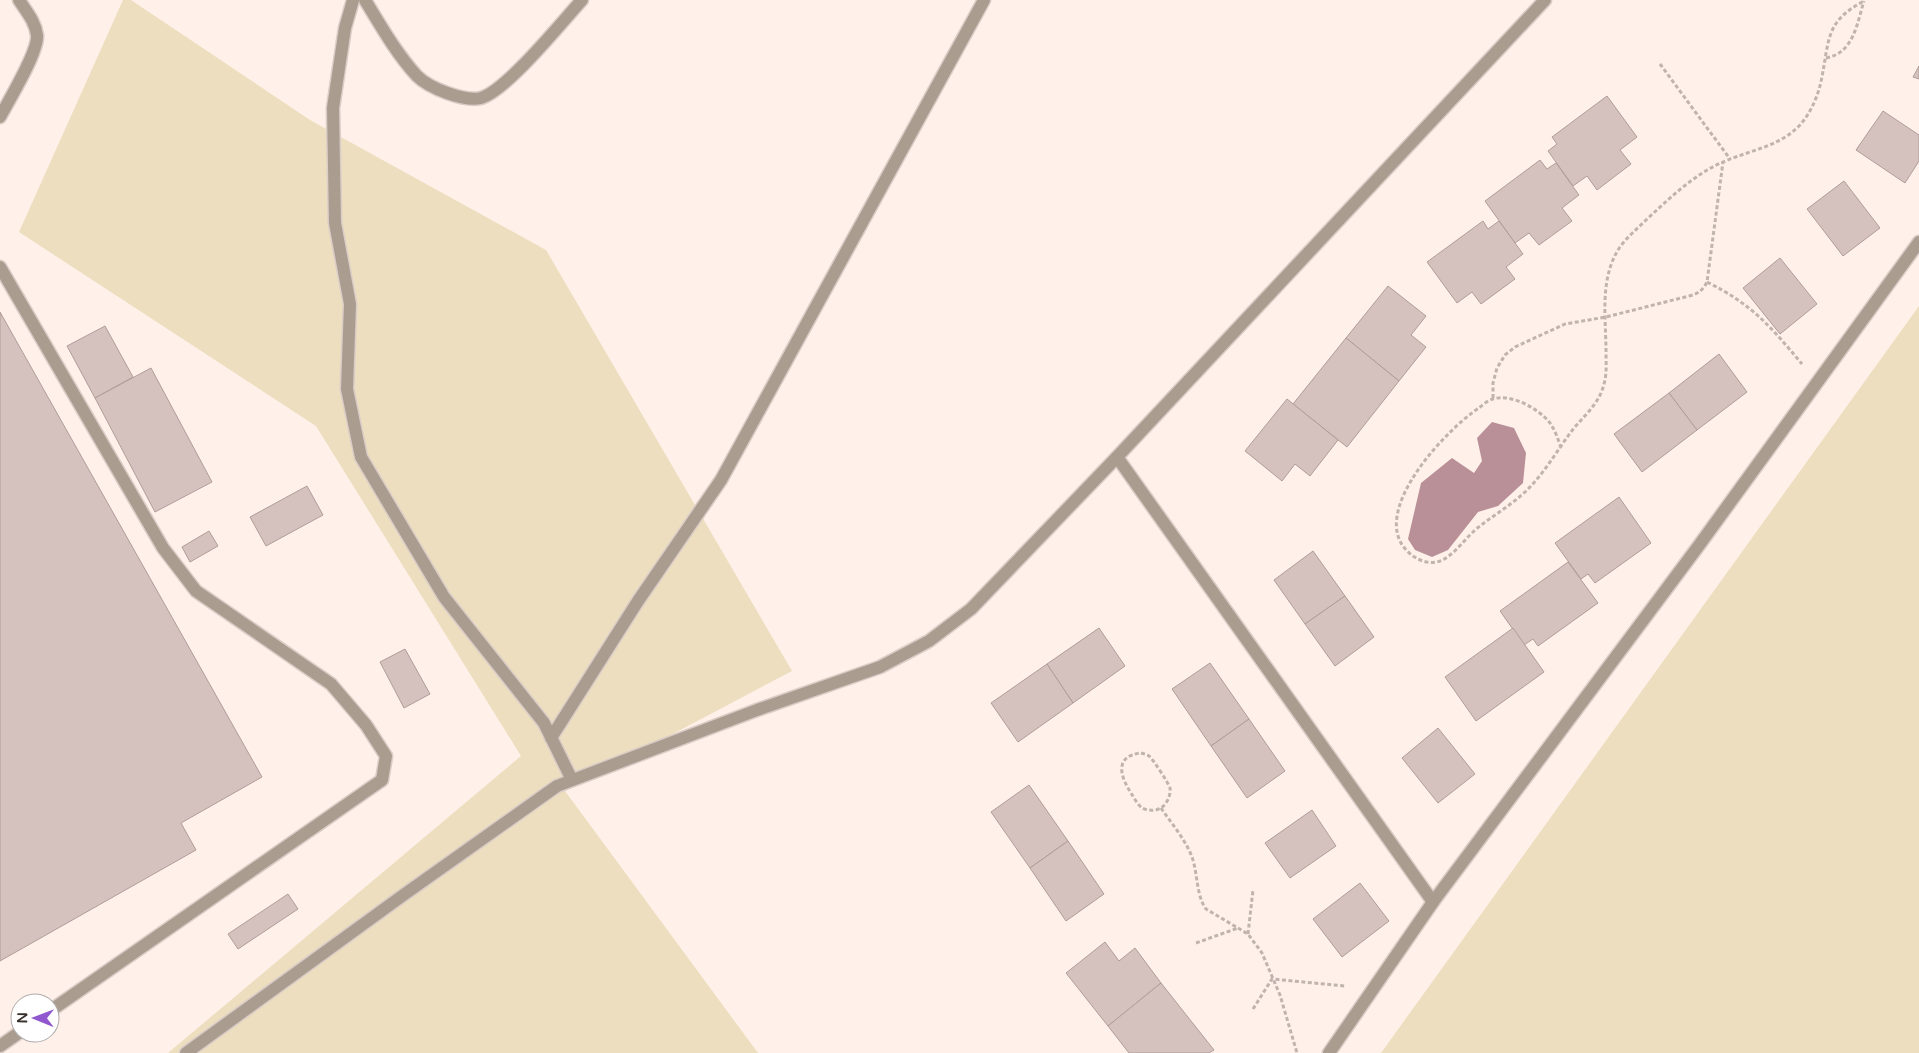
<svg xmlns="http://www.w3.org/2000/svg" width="1919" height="1053" font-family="'Varela Round',sans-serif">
  <rect width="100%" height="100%" fill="#fff0e9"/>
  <g fill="#ecdebe">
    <path d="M123 0H131L310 120 546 250 792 671 565 791 758 1053H168L521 756 316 426 19 232Z"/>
    <path d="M1919 306V1053H1381Z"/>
  </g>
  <path fill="#ba9098" d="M1492 422 1514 428 1526 453 1523 483 1498 506 1478 512 1448 550 1432 557 1415 550 1408 539 1421 483 1452 458 1474 473 1482 461 1477 438Z"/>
  <g fill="#d5c1be" stroke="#b09d9a">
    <path d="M1919 66V79L1913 77Z"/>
    <path d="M1607 96 1637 137 1620 150 1631 164 1597 190 1587 176 1573 186 1548 151 1557 144 1552 137Z"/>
    <path d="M1883 111 1919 135V161L1905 183 1856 150Z"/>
    <path d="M1540 160 1547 169 1556 163 1579 195 1562 208 1572 221 1539 245 1529 233 1515 243 1485 201Z"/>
    <path d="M1844 181 1880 228 1843 256 1807 209Z"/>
    <path d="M1483 221 1488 229 1499 221 1523 254 1506 267 1515 279 1481 304 1472 292 1457 303 1427 262Z"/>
    <path d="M1780 258 1817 304 1780 334 1743 288Z"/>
    <path d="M1388 286 1426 316 1411 335 1426 347 1399 381 1346 338Z"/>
    <path d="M0 312 262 777 181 823 196 850 0 961Z"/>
    <path d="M105 326 133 377 95 398 67 346Z"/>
    <path d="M1346 338 1399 381 1347 447 1293 404Z"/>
    <path d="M1719 354 1747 392 1697 430 1669 393Z"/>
    <path d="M151 368 212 482 155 512 95 398Z"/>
    <path d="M1669 393 1697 430 1642 472 1614 434Z"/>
    <path d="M1287 399 1338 440 1310 476 1295 464 1282 481 1245 451Z"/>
    <path d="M307 486 323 515 266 546 250 517Z"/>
    <path d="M1619 497 1651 543 1595 583 1588 574 1581 579 1555 543Z"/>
    <path d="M209 531 218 546 190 562 182 547Z"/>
    <path d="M1313 551 1345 596 1305 624 1274 580Z"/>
    <path d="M1568 562 1598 603 1538 646 1533 639 1524 645 1500 611Z"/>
    <path d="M1345 596 1374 637 1335 666 1305 624Z"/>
    <path d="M1099 628 1125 666 1073 703 1047 664Z"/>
    <path d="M1513 628 1544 672 1476 721 1445 677Z"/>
    <path d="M405 649 430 694 404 708 380 662Z"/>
    <path d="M1210 663 1249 719 1211 746 1172 689Z"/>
    <path d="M1047 664 1073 703 1018 742 991 703Z"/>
    <path d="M1249 719 1285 771 1247 798 1211 746Z"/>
    <path d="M1438 728 1475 774 1438 803 1402 758Z"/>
    <path d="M1029 785 1068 841 1030 868 991 812Z"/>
    <path d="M1312 810 1336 846 1290 878 1265 843Z"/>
    <path d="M1068 841 1104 894 1066 921 1030 868Z"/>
    <path d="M1360 883 1389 921 1342 957 1313 919Z"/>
    <path d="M288 894 298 909 238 949 228 934Z"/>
    <path d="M1105 942 1119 961 1135 948 1161 983 1108 1026 1066 973Z"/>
    <path d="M1161 983 1214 1050 1209 1053H1129L1108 1026Z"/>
  </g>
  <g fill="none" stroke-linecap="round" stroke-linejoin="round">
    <g stroke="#dbcdc7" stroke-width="15">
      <g id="minor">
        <path d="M353 0 345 28 333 108 335 223 350 304 347 389 361 457 444 597 544 723 572 780"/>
        <path d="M365 0C381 26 396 53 417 76 429 88 464 102 481 98 507 90 561 23 582 0"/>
        <path d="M0 117C9 100 39 51 37 35 35 21 26 11 19 0"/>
        <path d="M0 267 163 548 196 591 331 684 366 725 386 756 382 780 50 1011"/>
        <path d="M1117 457 1433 902"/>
        <path d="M551 738 638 601 721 480 984 0"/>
        <path d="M0 1046 20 1032"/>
        <path d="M186 1053 402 896 557 786 757 710 880 667 929 641 971 609 1117 457 1545 0"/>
        <path d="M1329 1053 1433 902 1700 544 1919 242"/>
      </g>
    </g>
    <g stroke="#c0b4ae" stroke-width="3" stroke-dasharray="4 2.5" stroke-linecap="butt">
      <path d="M1826 58C1854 53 1857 23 1864 1"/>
      <path d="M1660 64 1730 159"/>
      <path d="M1707 282C1753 305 1770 326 1802 364"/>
      <path d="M1493 398V383L1497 368 1505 355 1515 347 1565 324 1606 317 1689 296C1698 294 1703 290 1707 282L1723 162"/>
      <path d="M1561 448C1558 439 1555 430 1550 423 1539 409 1511 393 1493 399 1488 400 1483 405 1479 408 1447 429 1378 502 1401 543 1408 555 1423 565 1437 562 1452 558 1463 541 1474 531 1490 517 1509 507 1525 492 1544 474 1556 452 1571 432 1583 416 1599 405 1604 384 1607 374 1606 363 1606 352 1606 317 1599 278 1620 247 1627 237 1637 229 1646 220 1670 198 1693 175 1723 162 1750 150 1779 147 1800 125 1813 110 1820 91 1823 71 1826 56 1827 38 1835 25 1842 14 1853 7 1864 1"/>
      <path d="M1141 753C1144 754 1147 754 1149 756 1153 759 1169 784 1170 788 1171 795 1167 804 1161 808 1156 811 1148 811 1142 808 1138 805 1134 798 1131 793 1120 776 1114 756 1141 753Z"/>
      <path d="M1161 808C1172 824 1185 839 1192 857 1198 874 1196 895 1206 909L1248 934 1262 953 1280 995 1297 1053"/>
      <path d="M1248 934 1253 890"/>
      <path d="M1196 943 1238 928"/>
      <path d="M1253 1009 1272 979 1345 986"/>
    </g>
    <use href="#minor" stroke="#aa9d90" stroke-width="12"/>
  </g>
  <g transform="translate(35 1018) rotate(271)"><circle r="24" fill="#ffffff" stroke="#afacab"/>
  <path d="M0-4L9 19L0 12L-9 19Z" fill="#9157cf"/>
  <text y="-8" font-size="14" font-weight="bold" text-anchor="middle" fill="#36302c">N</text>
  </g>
</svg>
